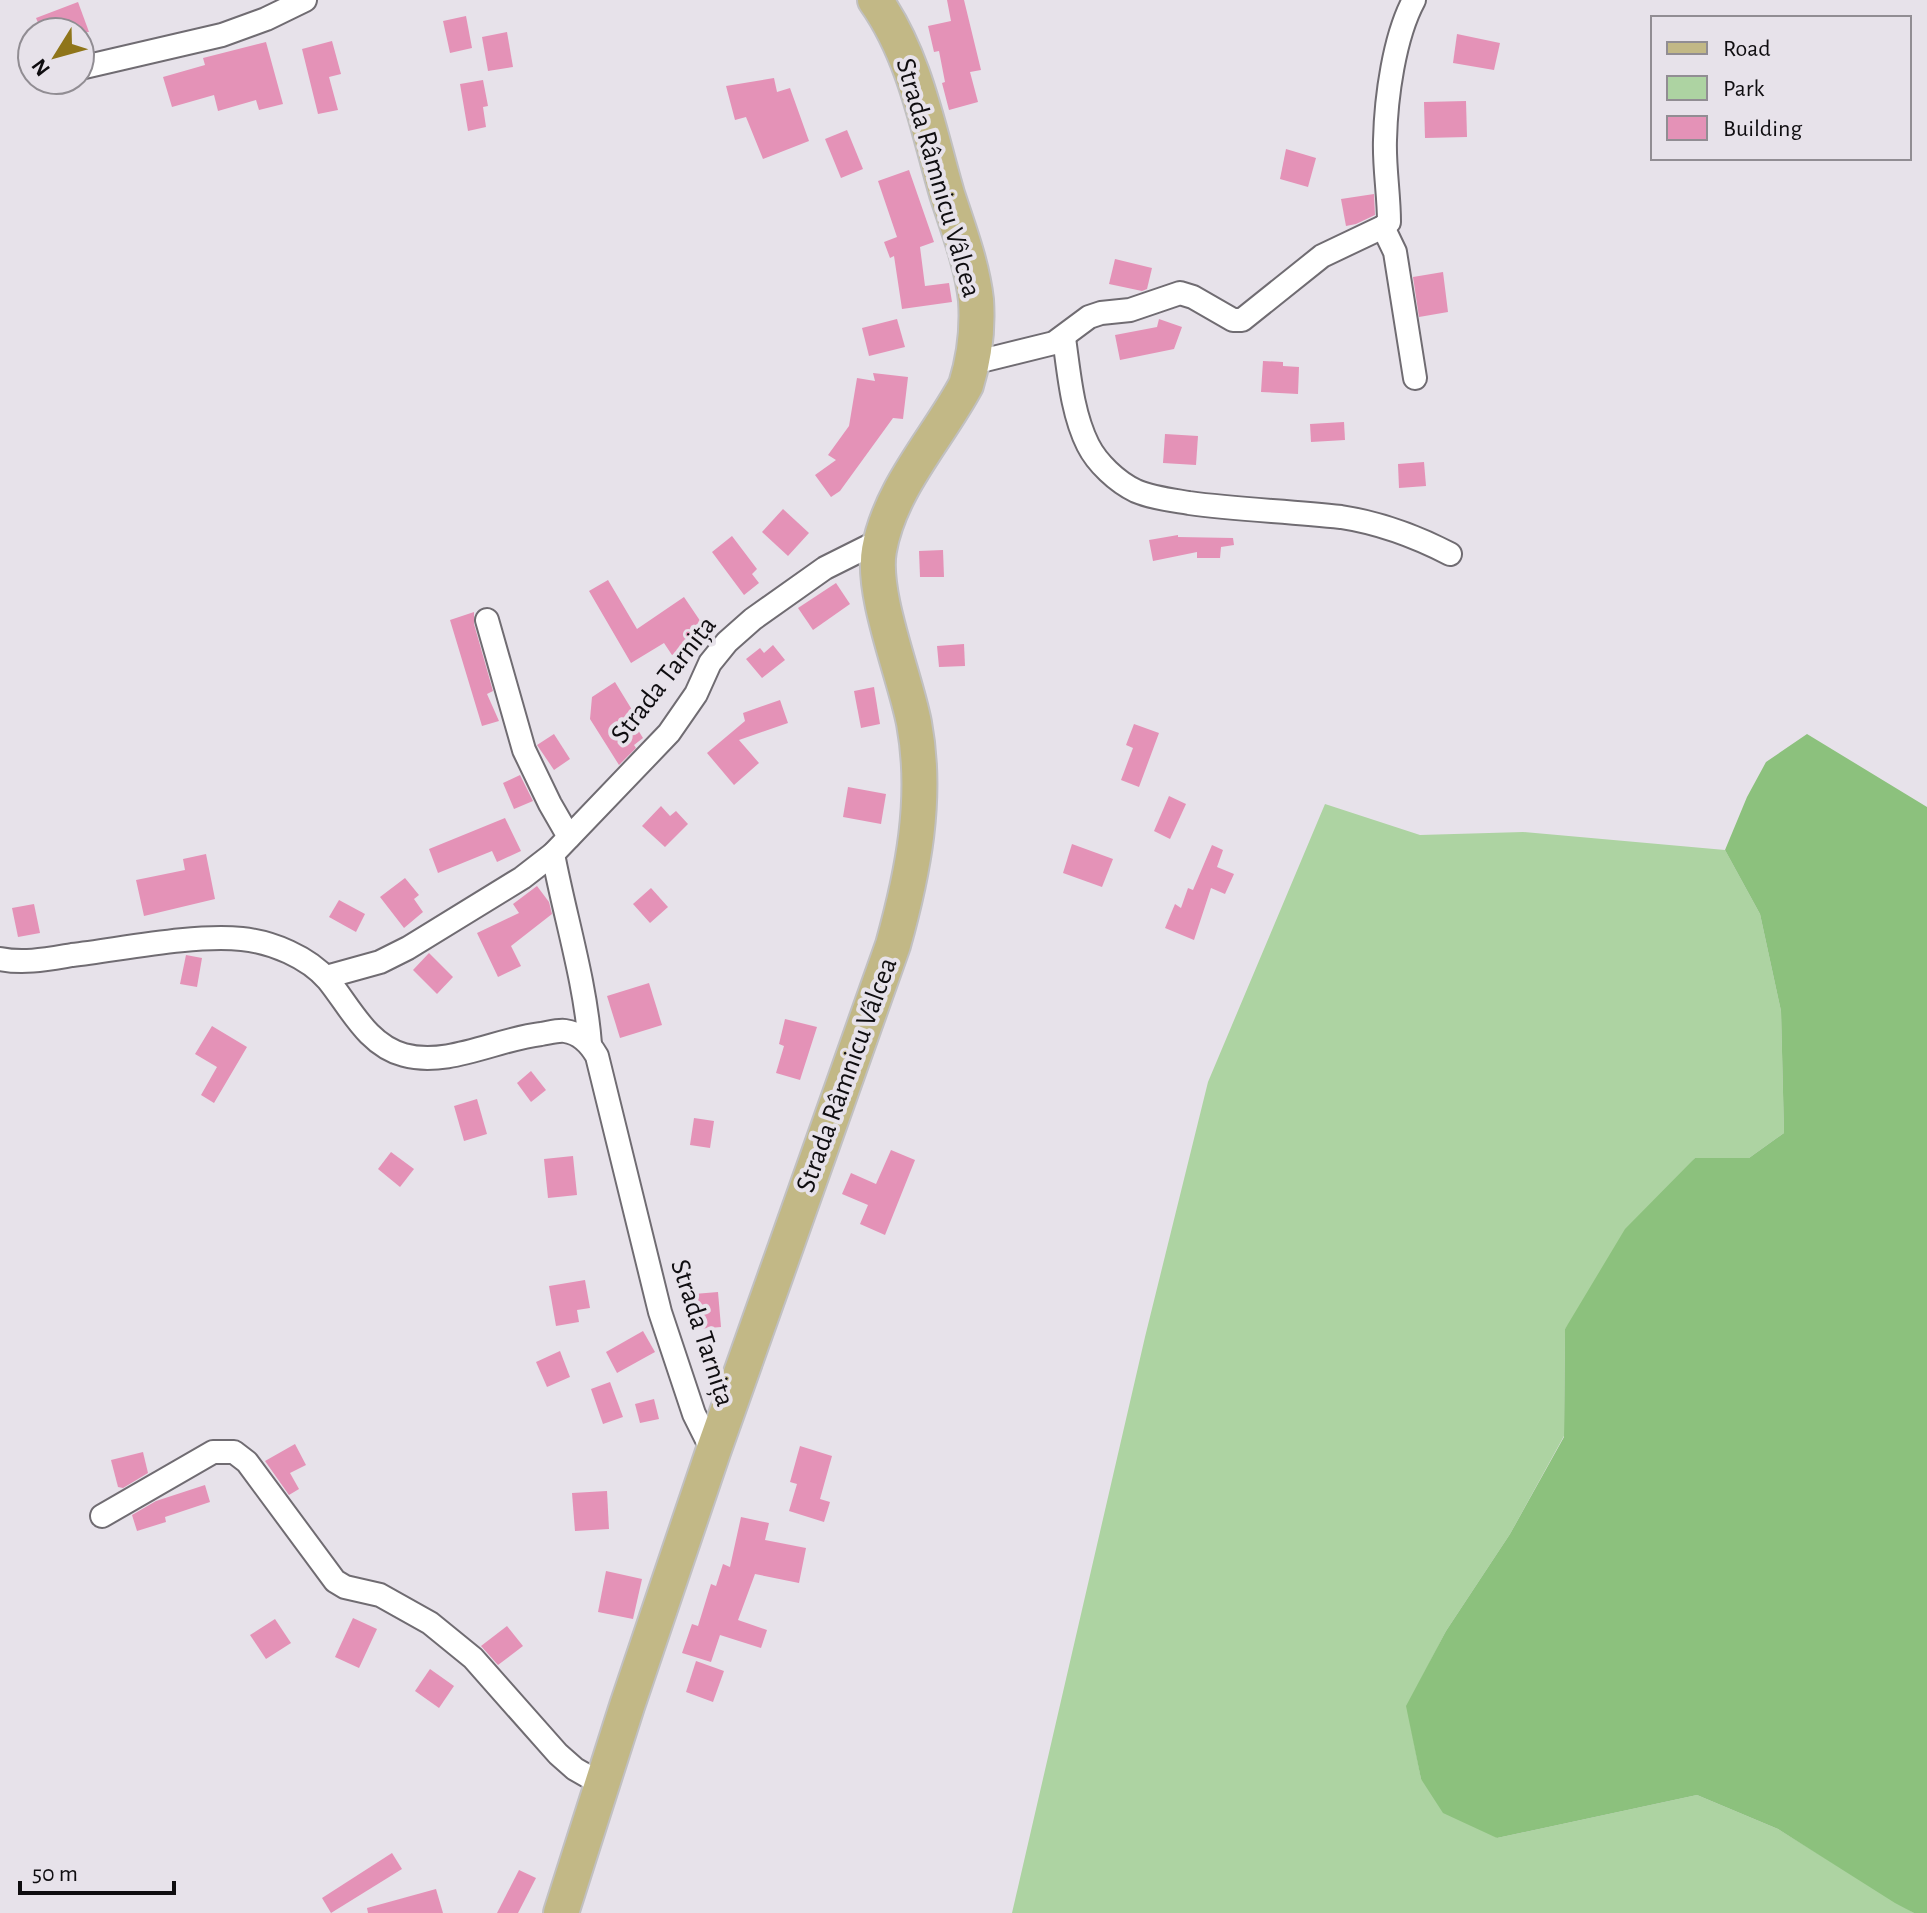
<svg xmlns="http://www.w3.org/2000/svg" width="1927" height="1913" font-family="'Alegreya Sans',sans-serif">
  <rect width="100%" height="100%" fill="#e7e2ea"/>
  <path fill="#add3a2" d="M1325 804 1420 835 1523 832 1725 850 1760 914 1781 1011 1784 1133 1749 1158H1695L1565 1329 1564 1436 1510 1534 1446 1631 1407 1706 1421 1779 1497 1838 1697 1795 1778 1829 1914 1913H1012L1145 1337 1208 1082Z"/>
  <path fill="#8cc17d" d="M1807 734 1927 807V1913H1914L1895 1903 1778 1829 1697 1795 1497 1838 1443 1813 1421 1779 1406 1706 1446 1631 1510 1534 1564 1437 1565 1329 1625 1229 1695 1158H1749L1784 1133 1781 1011 1760 914 1725 850 1747 797 1766 762Z"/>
  <g fill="#e492b7">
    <path d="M947 0H964L981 70 970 72 978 102 949 110 942 83 945 82 939 51 934 52 928 26 951 21Z"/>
    <path d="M78 2 89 32H42L36 18Z"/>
    <path d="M466 16 472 48 450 53 443 21Z"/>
    <path d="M507 32 513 67 488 71 482 37Z"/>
    <path d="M1457 34 1500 43 1494 70 1453 63Z"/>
    <path d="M332 41 341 74 329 77 338 110 318 114 302 49Z"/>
    <path d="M266 42 283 104 259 110 256 100 218 111 214 95 172 107 163 77 205 65 203 58Z"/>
    <path d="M774 78 777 92 790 88 809 141 763 159 746 117 735 120 726 86Z"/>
    <path d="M483 80 488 106 483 107 486 127 468 131 460 84Z"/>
    <path d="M1466 101 1467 137 1425 138 1424 102Z"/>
    <path d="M847 130 863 169 841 178 825 139Z"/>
    <path d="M1286 149 1316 158 1308 187 1280 179Z"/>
    <path d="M909 170 934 242 920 247 925 286 949 283 952 302 902 309 894 256 890 258 884 242 897 237 878 181Z"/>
    <path d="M1374 194 1375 215 1356 224 1346 226 1341 199Z"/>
    <path d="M1115 259 1152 268 1147 289 1142 291 1109 284Z"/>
    <path d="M1443 272 1448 312 1419 317 1413 277Z"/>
    <path d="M897 319 905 347 869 356 862 328Z"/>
    <path d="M1159 319 1182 327 1174 349 1120 360 1115 335 1157 327Z"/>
    <path d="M1263 361 1283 362V366L1299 367 1298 394 1261 392Z"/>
    <path d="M873 373 908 377 903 419 893 418 840 491 831 497 815 475 836 460 828 455 849 426 857 378 875 381Z"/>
    <path d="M1344 422 1345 440 1311 442 1310 424Z"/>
    <path d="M1165 434 1198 436 1196 465 1163 463Z"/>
    <path d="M1424 462 1426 486 1399 488 1398 464Z"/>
    <path d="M783 509 809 533 788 556 762 532Z"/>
    <path d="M1178 535V537L1233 538 1234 545 1221 547 1220 558H1197V552L1153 561 1149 540Z"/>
    <path d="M732 536 757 569 752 574 759 583 744 595 712 552Z"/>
    <path d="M943 550 944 577H920L919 551Z"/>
    <path d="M608 580 637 629 684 597 707 631 672 655 664 643 631 663 589 591Z"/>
    <path d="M836 583 850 604 813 630 798 608Z"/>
    <path d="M474 612V624L493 691 487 694 499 721 482 726 450 620Z"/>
    <path d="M964 644 965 666 939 667 937 646Z"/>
    <path d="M773 645 785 660 762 678 746 659 760 648 764 653Z"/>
    <path d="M615 682 637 718 633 722 643 738 634 745 636 748 619 765 590 719 592 697Z"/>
    <path d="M874 687 880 724 861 728 854 691Z"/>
    <path d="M780 700 788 723 739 740 759 763 734 785 707 753 745 721 743 713Z"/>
    <path d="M1134 724 1159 733 1139 787 1121 780 1133 748 1126 745Z"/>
    <path d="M554 734 570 759 554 770 537 745Z"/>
    <path d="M520 775 533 801 514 809 503 783Z"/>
    <path d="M848 787 886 794 881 824 843 817Z"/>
    <path d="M1169 796 1186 804 1170 839 1154 831Z"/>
    <path d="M661 806 670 816 676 811 688 824 665 847 642 826Z"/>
    <path d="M505 818 521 851 497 862 492 851 438 873 429 849Z"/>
    <path d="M1072 844 1113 859 1102 887 1063 873Z"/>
    <path d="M1212 845 1223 850 1217 867 1234 874 1225 894 1211 888 1194 940 1165 928 1175 904 1181 908 1188 888 1193 890Z"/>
    <path d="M206 854 215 899 144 916 136 880 185 870 183 859Z"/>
    <path d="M405 878 419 895 414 899 423 912 404 928 380 897Z"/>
    <path d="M537 886 549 902 552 914 511 946 521 966 498 977 477 933 519 913 513 904Z"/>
    <path d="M651 888 668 907 650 923 633 904Z"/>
    <path d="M339 900 365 914 356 932 329 917Z"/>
    <path d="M34 904 40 933 18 937 12 908Z"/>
    <path d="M429 953 453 977 437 994 413 970Z"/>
    <path d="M186 955 202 958 197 987 180 984Z"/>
    <path d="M649 983 662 1025 620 1038 607 996Z"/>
    <path d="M785 1019 817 1027 800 1080 776 1073 784 1046 779 1044Z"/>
    <path d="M212 1026 247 1047 214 1103 201 1095 217 1067 195 1054Z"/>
    <path d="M531 1071 546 1090 531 1102 517 1083Z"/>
    <path d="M477 1099 487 1134 464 1141 454 1106Z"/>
    <path d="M694 1118 714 1121 710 1148 690 1145Z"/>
    <path d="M891 1150 915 1160 885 1235 860 1224 868 1205 842 1194 851 1173 876 1184Z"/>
    <path d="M391 1152 414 1169 400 1187 378 1169Z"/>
    <path d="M573 1156 577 1195 548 1198 544 1159Z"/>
    <path d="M585 1280 590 1308 577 1310 579 1322 556 1326 549 1286Z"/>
    <path d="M718 1292 721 1327 697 1329 694 1294Z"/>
    <path d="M643 1331 655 1352 617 1373 606 1352Z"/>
    <path d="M560 1351 570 1377 547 1387 536 1362Z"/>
    <path d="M610 1382 623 1417 603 1424 591 1389Z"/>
    <path d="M654 1399 659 1419 640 1423 635 1404Z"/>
    <path d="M295 1444 306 1465 290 1473 299 1489 289 1495 265 1461Z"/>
    <path d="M800 1446 832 1456 820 1499 830 1502 824 1522 789 1511 797 1484 790 1482Z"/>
    <path d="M143 1452 148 1473 123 1488 118 1487 111 1460Z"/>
    <path d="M205 1485 210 1502 165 1517 166 1522 137 1531 132 1515 156 1501Z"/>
    <path d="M607 1491 609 1529 575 1531 572 1493Z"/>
    <path d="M741 1517 769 1523 765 1540 806 1548 799 1583 755 1574 738 1620 767 1630 761 1648 720 1635 711 1662 682 1653 692 1624 698 1626 711 1584 716 1586 723 1564 730 1567Z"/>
    <path d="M606 1571 642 1579 633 1619 598 1612Z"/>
    <path d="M353 1618 377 1629 359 1668 335 1657Z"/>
    <path d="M275 1619 291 1643 266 1659 250 1635Z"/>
    <path d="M507 1626 523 1646 498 1665 481 1646Z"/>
    <path d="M696 1661 724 1671 713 1702 686 1692Z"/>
    <path d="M430 1669 454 1686 439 1708 415 1691Z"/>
    <path d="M392 1853 402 1869 331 1913 322 1898Z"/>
    <path d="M519 1870 536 1878 518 1913H497Z"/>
    <path d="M436 1889 443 1913H368L367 1908Z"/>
  </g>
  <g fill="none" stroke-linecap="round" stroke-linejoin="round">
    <g stroke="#706c72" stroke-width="26">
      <g id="street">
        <path d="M80 68 222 35 266 19 305 0"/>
        <path d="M1383 227 1395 252 1415 378"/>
        <path d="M1064 338C1069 373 1072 413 1088 445 1097 463 1117 482 1136 491 1152 498 1171 500 1189 503 1239 510 1290 511 1341 517 1380 523 1415 536 1450 554"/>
        <path d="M973 363 1054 343 1089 317 1101 313 1130 310 1180 293 1193 297 1233 320H1242L1322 256 1383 227 1389 222C1389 194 1384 167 1385 140 1386 98 1394 37 1414 0"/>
        <path d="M487 620 524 750 550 804 569 837"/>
        <path d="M553 854C565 917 585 980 590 1044"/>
        <path d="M0 959C24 964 48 959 72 955 122 949 194 934 242 939 272 942 308 957 328 980 350 1007 367 1045 404 1055 448 1067 497 1039 541 1034 548 1033 558 1030 565 1031 580 1033 590 1044 597 1056L660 1312 694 1414 713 1452"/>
        <path d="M326 977 380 962 408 948 522 878 553 854 669 733 696 694 710 663 727 642 753 619 825 568 881 540"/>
        <path d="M102 1516 213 1452H234L247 1462 335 1581 345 1587 380 1595 430 1623 473 1658 558 1754 575 1769 603 1785"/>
      </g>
    </g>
    <g stroke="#c1c0c1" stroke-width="38">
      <path id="primary" d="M561 1913 627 1706 713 1452 893 945C913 873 928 798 914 723 905 676 871 594 879 550 890 488 937 439 966 385 975 356 978 330 976 300 972 264 958 228 947 194 928 129 915 56 875 0"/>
    </g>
    <use href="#street" stroke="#fff" stroke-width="22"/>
    <use href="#primary" stroke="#c2b886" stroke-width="34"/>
  </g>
  <g text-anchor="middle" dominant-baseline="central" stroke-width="8" stroke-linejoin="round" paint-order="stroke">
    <g font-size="28" fill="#0f0d10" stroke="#e7e2ea">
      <text transform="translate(938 178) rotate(74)">Strada Râmnicu Vâlcea</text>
      <text transform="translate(664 680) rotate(-52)">Strada Tarnița</text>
      <text transform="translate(847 1075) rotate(-70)">Strada Râmnicu Vâlcea</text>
      <text transform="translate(702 1333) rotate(72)">Strada Tarnița</text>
    </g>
  </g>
  <rect x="1651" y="16" width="260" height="144" fill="#e7e2ea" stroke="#918d93" stroke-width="2"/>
  <rect x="1667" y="42" width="40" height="12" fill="#c2b886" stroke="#918d93" stroke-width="2"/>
  <text x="1723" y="56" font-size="24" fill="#0f0d10">Road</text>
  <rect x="1667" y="76" width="40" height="24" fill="#add3a2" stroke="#918d93" stroke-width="2"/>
  <text x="1723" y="96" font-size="24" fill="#0f0d10">Park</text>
  <rect x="1667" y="116" width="40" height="24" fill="#e492b7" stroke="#918d93" stroke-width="2"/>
  <text x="1723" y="136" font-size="24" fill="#0f0d10">Building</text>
  <g transform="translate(56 56) rotate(233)"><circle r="38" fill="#e7e2ea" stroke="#918d93" stroke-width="2"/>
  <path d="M0-6L14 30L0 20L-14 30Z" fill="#8f751a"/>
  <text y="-12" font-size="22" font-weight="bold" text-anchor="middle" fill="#0f0d10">N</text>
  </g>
  <path d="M20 1881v12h154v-12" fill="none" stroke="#0f0d10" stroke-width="4"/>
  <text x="32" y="1881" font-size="24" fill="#0f0d10" stroke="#e7e2ea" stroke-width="6" paint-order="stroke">50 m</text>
</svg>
